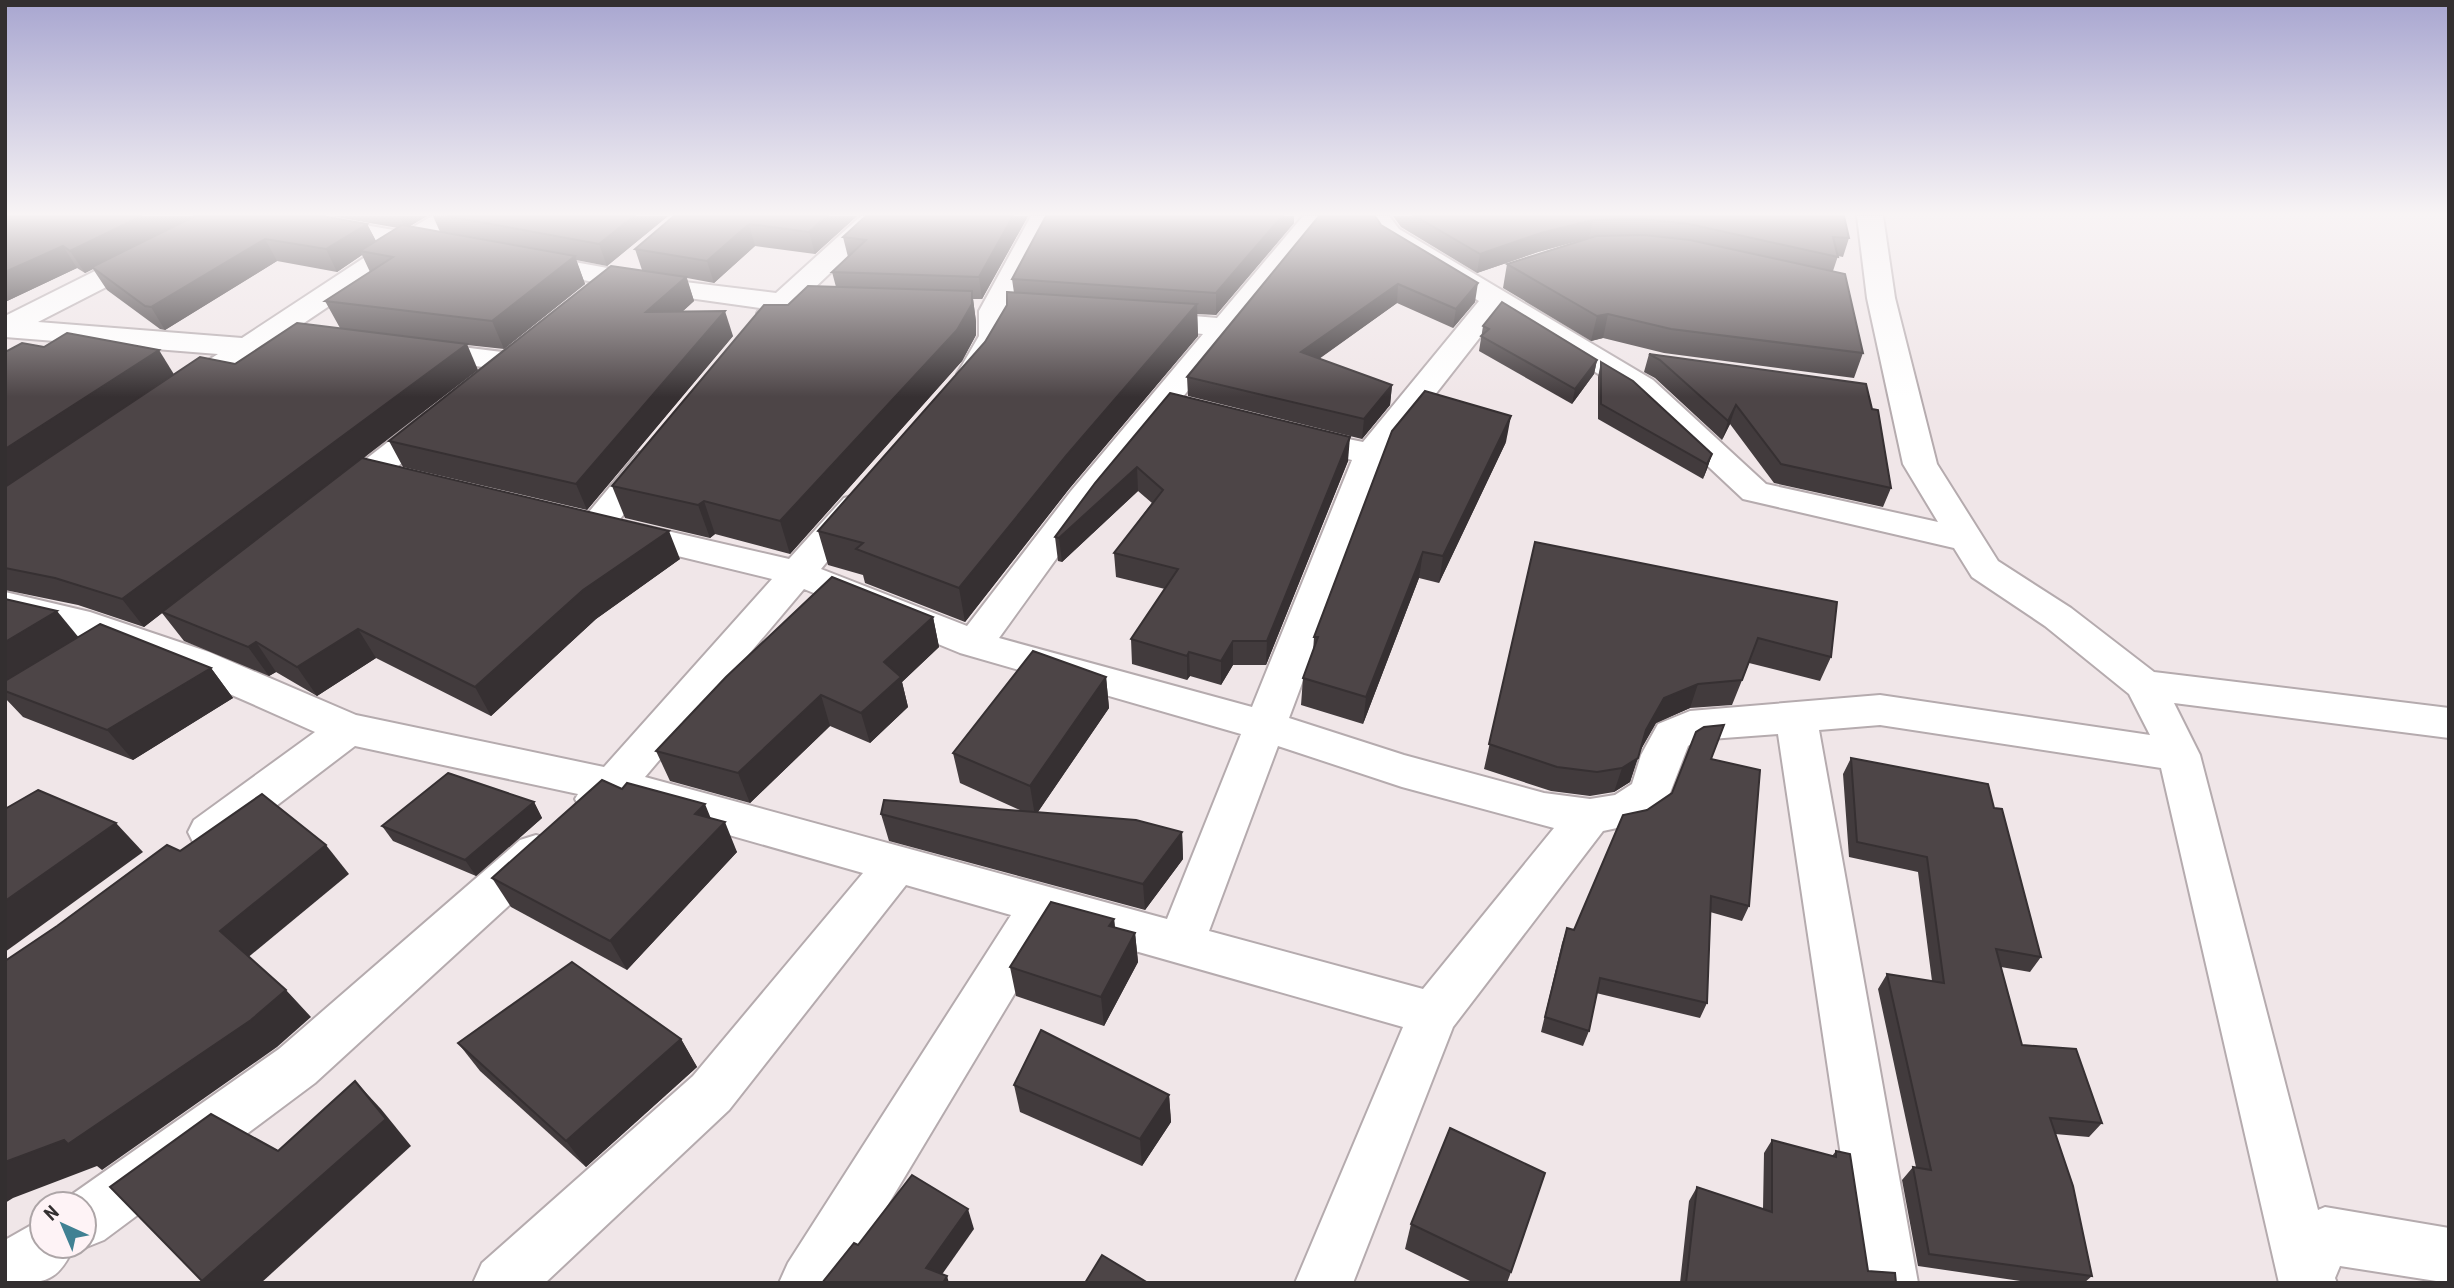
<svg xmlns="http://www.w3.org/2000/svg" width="2454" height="1288" font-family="'Roboto Condensed',sans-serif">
  <rect width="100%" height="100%" fill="#f0e6e8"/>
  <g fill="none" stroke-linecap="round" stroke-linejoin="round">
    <g stroke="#b5abae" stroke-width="4">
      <g id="street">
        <path d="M205 216H239L235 221 38 322 242 338 385 244 264 224 255 221 251 216H313L405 232 432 216H464L460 221 434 237 446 239 450 245 446 251 437 253 414 249 191 399 180 401 169 399 165 392 169 385 218 354 5 337V316Z"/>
        <path d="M861 216H890L806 296 851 300 855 306 851 312 841 315 790 311C780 320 774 322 761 319L757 313 760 308 646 292 520 268 516 262 520 256 530 254 685 282 776 293Z"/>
        <path d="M1031 216H1057L1007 311 1009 336 983 380 972 383 961 380 957 374 979 336V311Z"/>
        <path d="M1303 216H1330L1095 505 999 638 1252 707 1352 460 1336 456 1332 449 1336 442 1348 439 1363 442 1479 301 1381 241 1363 216H1389L1399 229 1653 380 1766 484 1938 522 1903 464 1867 298 1857 216H1883L1895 298 1937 464 1998 561 2071 608 2154 672 2449 708V738L2174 703 2200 755 2318 1210 2325 1207 2449 1228V1283L2340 1266 2335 1278 2337 1283H2279L2161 768 1880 725 1819 730 1918 1283H1860L1778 734 1697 740 1688 746 1665 806 1640 823 1603 831 1453 1027 1353 1283H1295L1403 1027 1054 928 841 1283H779L788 1263 1011 915 906 885 729 1110 545 1283H473L482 1263 693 1076 863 873 620 804C607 815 598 816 582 811L575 799 578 794 355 746 226 844 210 850 194 844 188 832 194 820 315 732C211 685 117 643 5 618V592L90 612 209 652 356 715 604 767 772 579 612 540 608 534 596 537 584 534 579 526 584 518 638 453 650 450 662 453 666 460 617 523 624 521 789 559 844 498 856 495 868 498 873 506 821 569 967 626 1071 491 1203 334 1136 327 1132 321 1136 315 1146 312 1217 318ZM1499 313 1631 394 1743 499 1954 548 1972 577 2045 626 2129 694 2150 735 1880 695 1690 711 1658 724 1641 755 1632 784 1615 795 1590 799 1544 793 1404 755 1289 718 1387 456ZM804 589 960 653 1241 734 1167 919 645 777ZM1278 746 1402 787 1554 828 1423 989 1209 931Z"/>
        <path d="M421 342 511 353 522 356 526 362 522 368 511 371 410 357 406 351 410 345Z"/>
        <path d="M436 410 447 413 452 420 447 427 353 502 341 505 329 502 324 495 329 488 425 413Z"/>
        <path d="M536 835 552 840 558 853 552 866 315 1083 104 1240 84 1248 79 1246H84V1204H63L64 1200 279 1049 520 840Z"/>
        <path d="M42 1219V1246H74C58 1284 43 1283 5 1283V1240Z"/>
      </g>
    </g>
    <use href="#street" fill="#fff" fill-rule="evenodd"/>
  </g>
  <g fill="#423b3d">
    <path d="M5 216 367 224 376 241 398 228 330 216H427L410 226 440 232 433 216H668L607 266 576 260 585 284 504 349 467 345 363 459 680 559 596 619 491 716 376 658 317 696 276 672 269 676 184 641 162 613 144 627 78 605 5 590V352L174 374 235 364 340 328 325 301 370 272 362 255 337 272 277 261 165 330 160 329 107 290 93 269 85 273 77 268 5 302Z"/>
    <path d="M674 216H857L815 254 755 246 714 283 687 278 694 301 682 312 733 336 587 510 403 467 389 441 642 270 635 249Z"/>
    <path d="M866 216H1028L982 299H973L976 322V335L962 361 790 554 715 534 710 538 625 518 612 486 788 305 836 287 832 272 848 257 843 237Z"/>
    <path d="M1393 216H1844L1849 238 1843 257 1838 256 1833 271 1863 353 1854 378 1664 353 1603 338 1591 341 1503 288 1507 264 1581 240 1538 252 1477 273 1401 227Z"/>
    <path d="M1294 223 1216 315 1197 314 1198 336 1069 489 965 622 865 583 863 575 828 565 818 531 985 342 1014 293 1012 279Z"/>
    <path d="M1381 225 1475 302 1453 328 1397 303 1319 359 1392 385 1390 405 1362 439 1188 396 1187 377Z"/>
    <path d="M1483 326 1597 360 1594 374 1572 404 1479 351Z"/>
    <path d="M1649 354 1891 488 1883 507 1774 483 1730 424 1722 440 1655 378 1644 372Z"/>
    <path d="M1601 362 1712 454 1707 469 1703 479 1598 419V377Z"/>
    <path d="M1170 393 1348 461 1266 665H1233L1221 685 1190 676 1187 680 1132 664 1131 639 1165 589 1116 577 1114 553 1152 503 1138 491 1062 562 1058 561 1055 537Z"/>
    <path d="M1506 442 1439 583 1419 578 1363 724 1301 705 1303 678 1313 652 1314 637Z"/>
    <path d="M1535 542 1831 657 1820 681 1749 663 1732 705 1690 708 1656 723 1639 753 1630 782 1614 792 1590 796 1551 791 1484 769Z"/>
    <path d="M5 599 78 637 211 668 233 698 133 760 23 717 5 698Z"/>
    <path d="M933 617 939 647 902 682 908 707 870 743 830 726 750 803 670 781 656 751Z"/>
    <path d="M1106 677 1109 708 1038 812 1182 832 1183 859 1145 910 889 841 881 814 1022 811 960 783 953 753Z"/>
    <path d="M1851 758 1994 808 2041 957 2030 972 2001 967 2022 1045 2102 1123 2089 1137 2055 1134 2092 1276 2084 1283H2034L1918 1266 1902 1180 1913 1167H1916L1878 989 1887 974 1932 981 1918 872 1849 857 1843 774Z"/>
    <path d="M1711 759 1749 906 1742 921 1710 912 1707 1003 1700 1018 1596 993 1589 1031 1583 1046 1541 1032 1562 943 1567 928 1574 930 1672 793Z"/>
    <path d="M622 789 711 818 737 852 627 970 511 907 492 878Z"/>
    <path d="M534 802 542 818 476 876 393 841 382 826Z"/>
    <path d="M1114 919 1115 928 1135 933 1138 962 1104 1026 1016 996 1010 967Z"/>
    <path d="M681 1039 697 1067 586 1167 480 1071 458 1043Z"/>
    <path d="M1014 1085 1169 1095 1171 1122 1142 1166 1020 1112Z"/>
    <path d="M1772 1140 1832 1156 1836 1151 1868 1271 1896 1283H1680L1689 1201 1697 1187 1763 1209 1764 1153Z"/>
    <path d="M1411 1224 1511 1272 1507 1283H1474L1405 1249Z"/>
  </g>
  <g fill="#363032">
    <path d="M142 216H198L85 273 70 251Z"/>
    <path d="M400 216H427L405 229Z"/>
    <path d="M634 216H668L607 266 599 244Z"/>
    <path d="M827 216H857L815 254 809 232Z"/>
    <path d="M1013 216H1028L982 299 979 277Z"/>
    <path d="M1282 216H1294V223L1216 315V293Z"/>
    <path d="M1593 220 1589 238 1538 252 1477 273 1480 254 1541 233Z"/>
    <path d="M367 224 378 245 360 251 362 255 337 272 326 249Z"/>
    <path d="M749 224 755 246 714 283 707 261Z"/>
    <path d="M265 239 277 261 165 330 151 307Z"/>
    <path d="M63 246 77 268 5 302V272Z"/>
    <path d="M575 256 585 284 504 349 492 321Z"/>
    <path d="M686 277 694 301 654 337 646 312Z"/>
    <path d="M1478 283 1475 302 1453 328 1456 309Z"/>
    <path d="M1398 284 1397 303 1300 372 1301 352Z"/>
    <path d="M972 291 976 322V335L962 361 790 554 780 521Z"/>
    <path d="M1197 304 1198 336 1069 489 965 622 959 588 1066 456Z"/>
    <path d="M725 311 733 336 587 510 576 484Z"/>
    <path d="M1608 314 1603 338 1591 341 1597 316Z"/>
    <path d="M467 344 478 370 144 627 122 599Z"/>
    <path d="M159 350 175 376 5 491V449Z"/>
    <path d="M1597 360 1594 374 1572 404 1575 389Z"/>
    <path d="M1392 385 1390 405 1362 439 1364 419Z"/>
    <path d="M1736 405 1730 424 1722 440 1728 421Z"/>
    <path d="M1511 416 1506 442 1439 583 1443 556Z"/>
    <path d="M1350 437 1348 461 1266 665 1267 641Z"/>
    <path d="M1712 454 1707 469 1703 479 1707 464Z"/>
    <path d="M1137 467 1138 491 1062 562 1059 538Z"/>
    <path d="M704 501 715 534 710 538 698 505Z"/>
    <path d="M669 531 680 559 596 619 491 716 475 687 583 590Z"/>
    <path d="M1423 552 1419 578 1363 724 1366 697Z"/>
    <path d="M57 611 80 639 5 685V642Z"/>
    <path d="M933 617 939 647 902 682 908 707 870 743 861 713 884 662Z"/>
    <path d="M358 629 376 658 317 696 297 667Z"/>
    <path d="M1233 641V665L1221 685V661Z"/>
    <path d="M256 642 276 672 269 676 248 647Z"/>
    <path d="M1189 652 1190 676 1187 680V656Z"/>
    <path d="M211 668 233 698 133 760 107 730Z"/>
    <path d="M1106 677 1109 708 1035 816 1030 786Z"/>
    <path d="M1698 684 1690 708 1656 723 1638 754 1646 730 1664 698Z"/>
    <path d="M821 695 830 726 750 803 738 773Z"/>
    <path d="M1638 758 1630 782 1614 792 1622 768Z"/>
    <path d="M534 802 542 818 476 876 465 860Z"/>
    <path d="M705 804 716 831 725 822 737 852 627 970 610 941 695 814Z"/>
    <path d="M116 823 143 852 5 952V901Z"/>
    <path d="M1182 832 1183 859 1145 910 1143 884Z"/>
    <path d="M326 845 349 874 246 959 220 931Z"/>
    <path d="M1114 919 1117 949 1109 926Z"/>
    <path d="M1135 933 1138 962 1104 1026 1101 997Z"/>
    <path d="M286 990 311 1017 277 1047 102 1170 97 1166 13 1198 5 1203V1162Z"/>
    <path d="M681 1039 697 1067 586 1167 566 1141Z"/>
    <path d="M355 1081 381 1109 411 1146 261 1283H205L202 1281Z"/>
    <path d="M1169 1095 1171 1122 1142 1166 1140 1139Z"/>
    <path d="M968 1209 974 1229 936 1283 926 1268Z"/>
    <path d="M947 1276 949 1283H943Z"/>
  </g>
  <g fill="#4d4547" stroke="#363032" stroke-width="2">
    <path d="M5 216H142L70 251 63 246 5 272Z"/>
    <path d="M195 216H323L367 224 326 249 265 239 151 307 145 306 92 267Z"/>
    <path d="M447 216H634L599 244Z"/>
    <path d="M674 216H827L809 232 749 224 707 261 635 249Z"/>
    <path d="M866 216H1013L979 277 832 272 866 240 843 237Z"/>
    <path d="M1046 216H1282L1216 293 1012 279Z"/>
    <path d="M1319 216H1375L1381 225 1478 283 1456 309 1398 284 1301 352 1392 385 1364 419 1187 377Z"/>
    <path d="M1415 216H1844L1849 238 1833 237 1838 257 1689 224 1643 219 1593 220 1541 233 1480 254Z"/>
    <path d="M402 225 575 256 492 321 325 301 393 257 360 251Z"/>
    <path d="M1644 235 1690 240 1845 274 1863 353 1671 329 1608 314 1597 316 1507 264 1596 236Z"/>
    <path d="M611 266 686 277 646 312 725 311 576 484 389 441Z"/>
    <path d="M808 286 972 291V304L957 330 780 521 704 501 698 505 612 486 764 305H788Z"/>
    <path d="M1007 292 1197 304 1066 456 959 588 856 549 863 543 818 531 985 342 1007 305Z"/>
    <path d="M1502 302 1597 360 1575 389 1481 336 1489 329 1483 326Z"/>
    <path d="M297 323 467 344 122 599 55 578 5 568V487L200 357 235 364Z"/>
    <path d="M67 333 159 350 5 449V352L22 343 44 347Z"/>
    <path d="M1649 354 1866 384 1872 409 1878 410 1891 488 1781 464 1736 405 1728 421 1660 360Z"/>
    <path d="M1601 362 1633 381 1712 454 1707 464 1601 404Z"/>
    <path d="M1425 391 1511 416 1443 556 1423 552 1366 697 1303 678 1318 637H1314L1392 431Z"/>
    <path d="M1170 393 1350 437 1267 641H1233L1221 661 1189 652 1187 656 1131 639 1178 569 1114 553 1163 490 1137 467 1059 538 1055 537 1095 483Z"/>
    <path d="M362 458 669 531 583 590 475 687 358 629 297 667 256 642 248 647 162 612Z"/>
    <path d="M1535 542 1837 602 1831 657 1758 638 1742 680 1698 684 1664 698 1646 730 1638 758 1622 768 1597 772 1557 767 1489 744Z"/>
    <path d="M832 577 933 617 884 662 901 677 861 713 821 695 738 773 656 751 726 677Z"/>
    <path d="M5 599 57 611 5 642Z"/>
    <path d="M100 624 211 668 107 730 5 691V681Z"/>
    <path d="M1033 651 1106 677 1030 786 953 753Z"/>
    <path d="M1724 725 1711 759 1760 770 1749 906 1711 896 1707 1003 1600 978 1589 1031 1545 1017 1567 928 1574 930 1623 815 1647 810 1672 793 1696 732 1704 727Z"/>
    <path d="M1851 758 1988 784 1994 808 2002 809 2041 957 1996 949 2022 1045 2076 1049 2102 1123 2050 1118 2073 1186 2092 1276 1929 1254 1913 1167 1931 1170 1887 974 1944 983 1927 857 1857 842Z"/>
    <path d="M448 773 534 802 465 860 382 826Z"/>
    <path d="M602 780 622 789 627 783 705 804 695 814 725 822 610 941 492 878Z"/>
    <path d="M38 790 116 823 5 901V809Z"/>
    <path d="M262 794 326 845 220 931 286 990 251 1020 68 1144 64 1140 5 1162V961L57 926 167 845 180 851Z"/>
    <path d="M884 800 1136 820 1182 832 1143 884 881 814Z"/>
    <path d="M1051 902 1114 919 1109 926 1135 933 1101 997 1010 967Z"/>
    <path d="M572 962 681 1039 566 1141 458 1043Z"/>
    <path d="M1041 1030 1169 1095 1140 1139 1014 1085Z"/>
    <path d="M355 1081 386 1119 202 1281 110 1187 211 1114 278 1151Z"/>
    <path d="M1450 1128 1545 1173 1511 1272 1411 1224Z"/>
    <path d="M1772 1140 1836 1157V1151L1850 1154 1868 1271 1895 1273 1896 1283H1686L1697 1187 1772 1212Z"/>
    <path d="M912 1175 968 1209 926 1268 947 1276 943 1283H822L854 1243 858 1245Z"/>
    <path d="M1102 1255 1148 1283H1085Z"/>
  </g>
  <linearGradient id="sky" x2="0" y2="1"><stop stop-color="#a8a6d0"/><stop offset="0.54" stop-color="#f8f4f5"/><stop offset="1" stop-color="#f8f4f5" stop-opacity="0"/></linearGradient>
  <rect width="2454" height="397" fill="url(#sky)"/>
  <rect width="2454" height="1288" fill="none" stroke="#332f30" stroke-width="14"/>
  <g transform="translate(63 1225) rotate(316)"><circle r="33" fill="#fef3f6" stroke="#ada5a7" stroke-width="2"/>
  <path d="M0-5L12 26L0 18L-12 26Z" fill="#408193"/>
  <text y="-10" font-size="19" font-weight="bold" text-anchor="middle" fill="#332f30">N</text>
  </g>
</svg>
